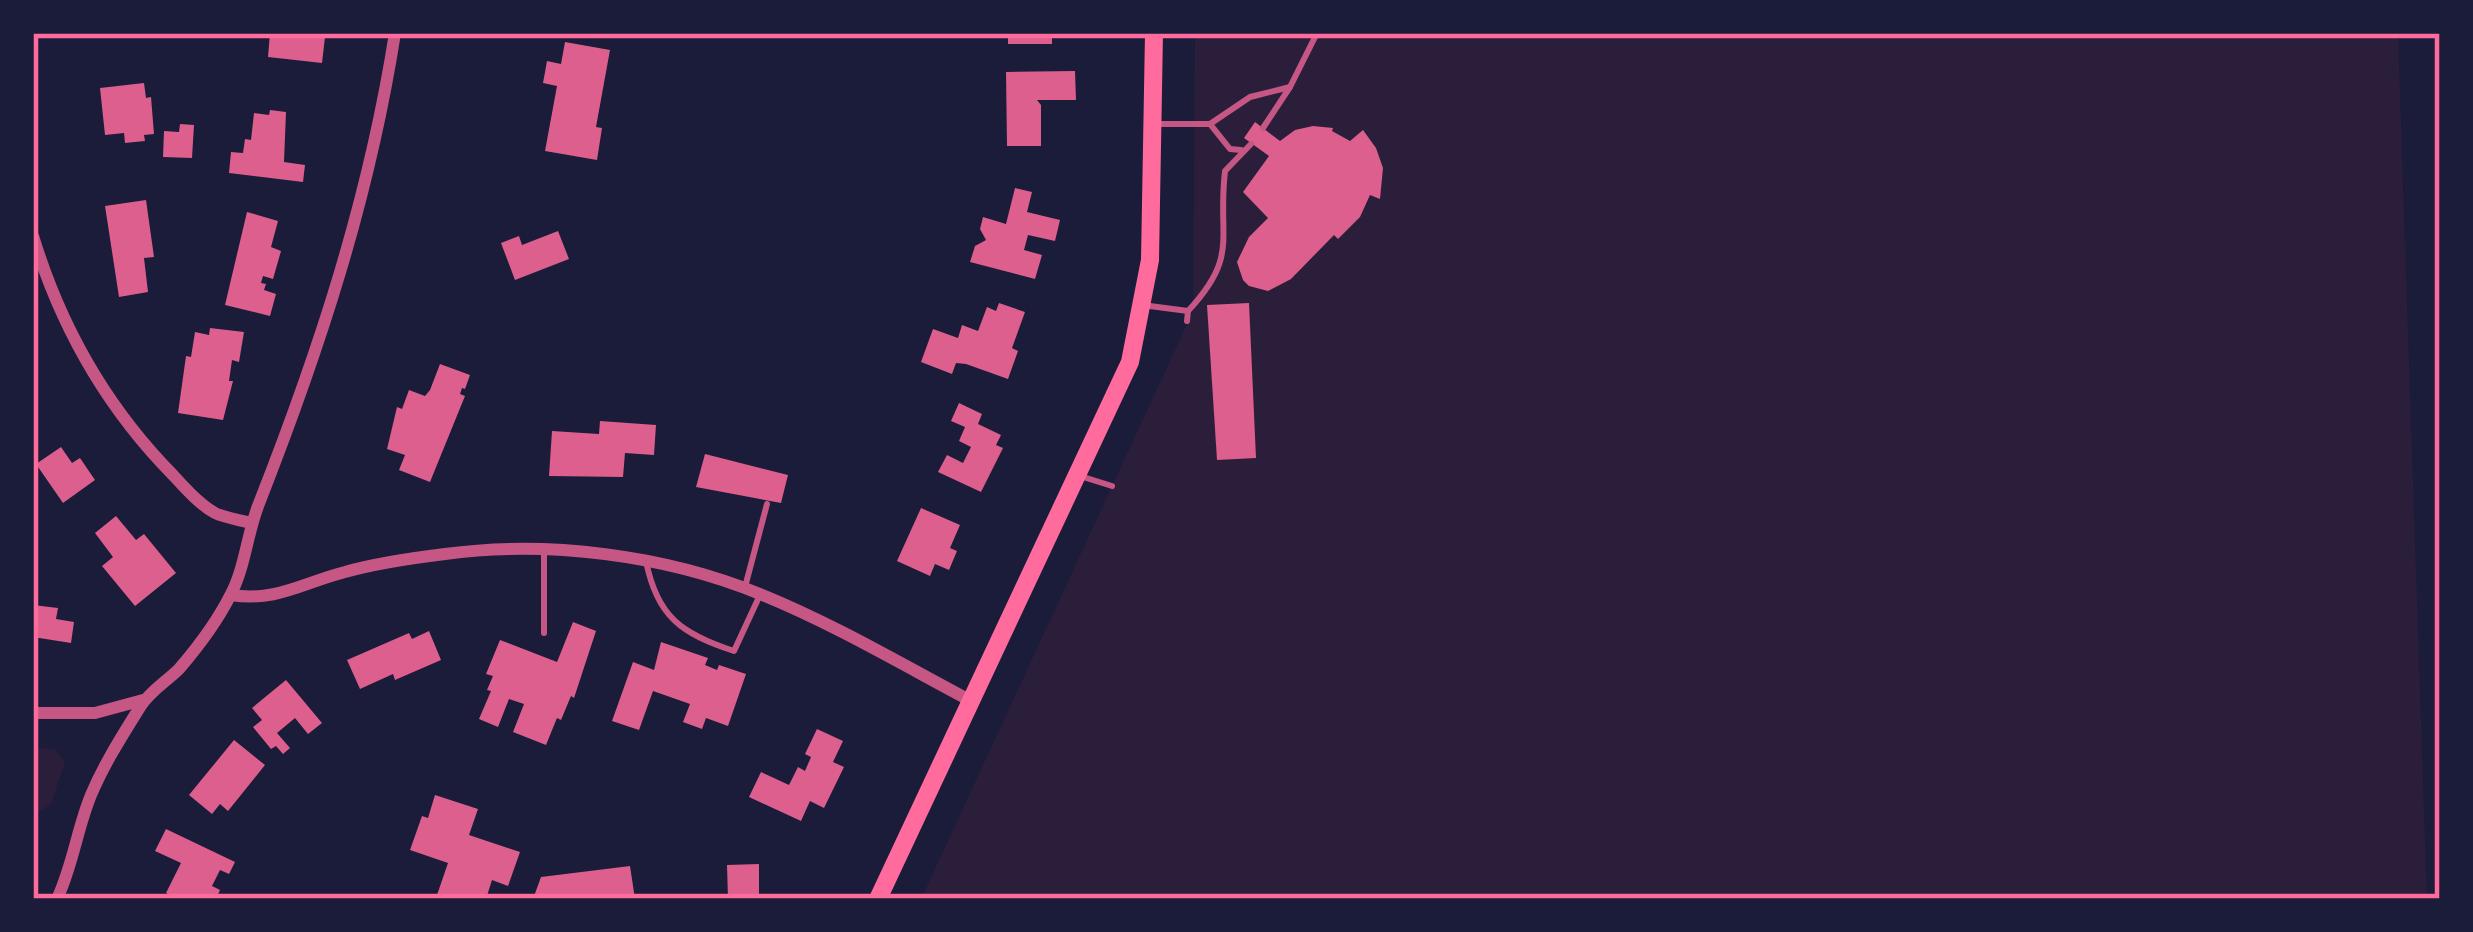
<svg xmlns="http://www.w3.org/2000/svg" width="2473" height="932" font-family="'DM Sans',sans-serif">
  <rect width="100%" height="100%" fill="#1b1b3a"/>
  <g fill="#2a1e3b">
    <path d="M1195 33H2398L2427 899H921L1193 311Z"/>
    <path d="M33 747 56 750 65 762 51 804 41 811 33 808Z"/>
  </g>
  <g fill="#dd5f8e">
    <path d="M270 33 325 37 322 63 268 57Z"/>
    <rect x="1008" y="33" width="44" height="11"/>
    <path d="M565 42 610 50 596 127 602 128 597 160 545 151 557 86 543 83 547 61 561 64Z"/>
    <path d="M1075 71 1076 100H1037L1041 105V146H1007L1006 72Z"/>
    <path d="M144 83 146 98 151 97 154 134 144 135 145 141 125 143 124 133 105 135 100 88Z"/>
    <path d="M270 110 286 112 284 162 305 165 303 182 229 173 231 152 243 153 245 139 251 140 254 113 269 115Z"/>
    <path d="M1255 122 1280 141 1295 130 1313 126 1333 128 1332 131 1350 141 1363 130 1376 148 1383 168 1380 199 1370 195 1360 217 1338 239 1334 235 1291 279 1268 291 1249 286 1243 280 1237 262 1249 237 1268 218 1243 192 1269 156 1244 138Z"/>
    <path d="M180 124 194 125 192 158 163 157 164 131 179 132Z"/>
    <path d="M1015 188 1032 192 1027 212 1060 220 1055 241 1028 235 1024 250 1042 255 1035 279 970 262 975 246 986 240 980 229 983 217 1006 224Z"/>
    <path d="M146 200 154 257 144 258 148 292 119 297 105 206Z"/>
    <path d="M247 212 278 221 271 247 281 251 273 279 263 276 261 283 266 284 264 290 276 294 270 316 225 305Z"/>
    <path d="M558 231 569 259 515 280 501 243 519 236 522 245Z"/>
    <path d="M999 303 1025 312 1012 348 1018 351 1008 379 966 364 956 363 952 374 921 362 933 329 958 338 962 325 978 331 987 307 996 311Z"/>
    <path d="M1249 303 1256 458 1217 460 1207 305Z"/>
    <path d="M210 328 244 332 239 362 232 360 229 381H233L223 420 178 413 186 356 191 357 195 332 209 335Z"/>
    <path d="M440 364 470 375 465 389 462 388 460 394 465 396 430 482 399 470 405 455 387 449 397 407 402 409 409 390 425 396 430 390Z"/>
    <path d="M959 403 982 414 978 424 1001 435 996 445 1003 448 981 492 938 472 947 455 963 463 971 447 959 441 965 427 951 421Z"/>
    <path d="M600 421 656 425 654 455 625 453 623 477 549 476 552 431 599 434Z"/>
    <path d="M61 447 72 463 80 458 95 480 63 503 36 464Z"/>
    <path d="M705 454 788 475 781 503 696 487Z"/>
    <path d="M921 508 960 525 950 548 957 551 949 570 935 564 930 576 897 561Z"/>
    <path d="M116 516 136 540 144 534 176 573 135 606 102 566 113 557 95 533Z"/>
    <path d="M33 605 58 608 56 619 74 622 71 643 33 637Z"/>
    <path d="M573 622 596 631 574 698 571 696 561 720 557 718 546 745 513 732 524 704 509 699 498 727 479 719 491 691 487 690 493 676 486 674 500 640 557 662Z"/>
    <path d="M429 631 441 660 395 680 393 674 360 689 347 660 409 633 412 639Z"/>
    <path d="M661 642 708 658 705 665 717 670 719 665 746 674 728 726 706 718 702 729 683 722 690 704 653 691 639 730 612 721 633 662 654 670Z"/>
    <path d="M286 680 322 723 308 734 295 718 277 733 290 748 283 754 276 746 271 749 253 727 262 720 252 708Z"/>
    <path d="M817 729 843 741 833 762 844 767 824 808 810 801 801 821 749 797 761 772 789 785 798 767 805 771 811 757 805 754Z"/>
    <path d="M234 740 265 765 228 811 220 804 212 814 189 795Z"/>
    <path d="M435 795 478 809 469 835 520 852 508 886 492 880 486 899H449L437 895 448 863 410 850 422 816 428 818Z"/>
    <path d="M166 829 235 862 229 874 220 870 212 886 220 890 216 899H178L166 893 181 863 155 851Z"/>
    <path d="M759 864V899H728L727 865Z"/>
    <path d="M630 866 635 899H533L541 877Z"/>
  </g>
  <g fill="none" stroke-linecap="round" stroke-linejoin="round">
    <g stroke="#c65784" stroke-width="6">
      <path d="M1157 124H1210L1250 97 1290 87 1317 33"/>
      <path d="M1210 124 1230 149 1241 150"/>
      <path d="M1263 128 1290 87"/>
      <path d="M1142 305 1188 311 1187 321"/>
      <path d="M1188 311C1240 255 1217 239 1225 171L1251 144"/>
      <path d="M1080 476 1112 486"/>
      <path d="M544 552V633"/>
      <path d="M646 561C657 617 682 634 734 651L759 597"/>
      <path d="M745 587 767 504"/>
    </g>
    <g stroke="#c65784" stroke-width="12">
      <path d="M33 236C61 328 106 407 173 475 185 488 200 505 215 513 225 518 240 520 251 523"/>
      <path d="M231 595C277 602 302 583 345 572 377 563 412 558 445 554 547 540 665 555 760 594 834 624 903 665 973 702"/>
      <path d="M33 713H95L143 700"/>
      <path d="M57 899C73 865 77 829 91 795 104 764 122 736 140 707 150 691 166 682 179 669 198 647 218 620 231 594 245 567 247 535 258 506 319 351 369 199 395 33"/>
    </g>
    <path stroke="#ff6b9d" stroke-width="18" d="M878 899 1130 362 1150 260 1154 33"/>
  </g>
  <rect width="2473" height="932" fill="none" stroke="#1b1b3a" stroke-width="72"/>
  <rect x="36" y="36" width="2401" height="860" fill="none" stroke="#ff6b9d" stroke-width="4.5"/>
</svg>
